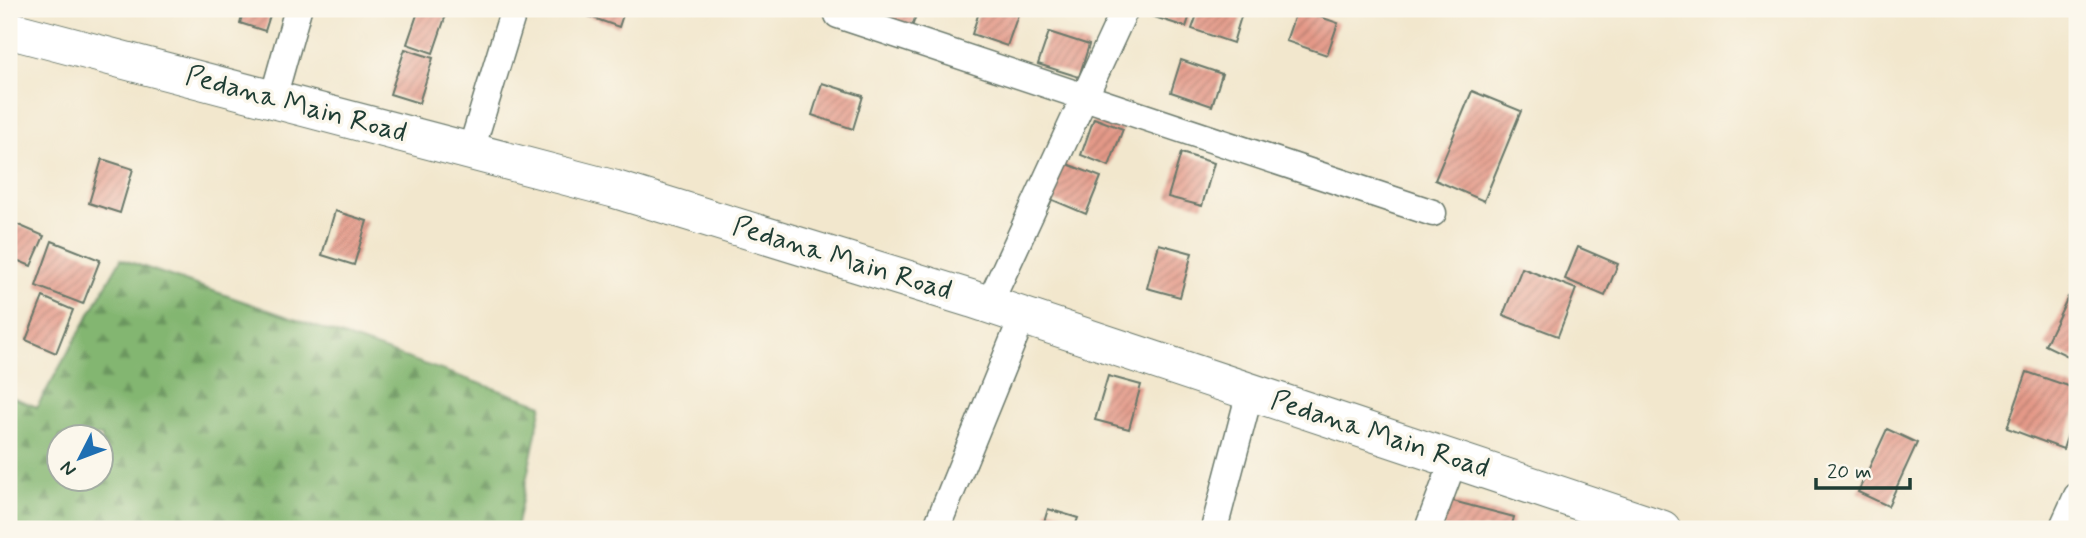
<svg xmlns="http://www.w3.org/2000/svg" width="2086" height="538" font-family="Mynerve,sans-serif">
  <defs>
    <pattern id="forest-firs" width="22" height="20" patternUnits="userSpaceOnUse" patternTransform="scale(1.75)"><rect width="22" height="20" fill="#83b671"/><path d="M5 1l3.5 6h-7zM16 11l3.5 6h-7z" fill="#6b955e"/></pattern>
    <pattern id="building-hatch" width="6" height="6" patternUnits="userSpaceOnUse" patternTransform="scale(1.75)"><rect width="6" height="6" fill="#e49988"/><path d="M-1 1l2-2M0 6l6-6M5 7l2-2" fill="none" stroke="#b87e70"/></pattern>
  </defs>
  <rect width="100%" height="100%" fill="#fbf7ec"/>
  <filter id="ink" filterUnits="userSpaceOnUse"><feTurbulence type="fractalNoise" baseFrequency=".0143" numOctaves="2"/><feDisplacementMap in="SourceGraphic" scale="14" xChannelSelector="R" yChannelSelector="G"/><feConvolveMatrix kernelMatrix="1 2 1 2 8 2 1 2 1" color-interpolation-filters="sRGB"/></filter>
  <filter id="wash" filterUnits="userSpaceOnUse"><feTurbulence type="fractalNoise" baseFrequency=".00686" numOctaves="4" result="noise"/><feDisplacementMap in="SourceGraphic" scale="28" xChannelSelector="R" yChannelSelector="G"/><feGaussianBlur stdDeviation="1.57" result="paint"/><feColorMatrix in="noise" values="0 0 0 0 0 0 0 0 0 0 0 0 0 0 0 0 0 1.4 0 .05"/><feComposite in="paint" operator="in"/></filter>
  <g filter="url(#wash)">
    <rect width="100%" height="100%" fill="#f2e7cd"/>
    <path fill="url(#forest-firs)" stroke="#517a52" stroke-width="2" fill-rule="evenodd" d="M121 259 542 405 516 529H9V396L37 407ZM60 436H102V478H60Z"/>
    <g id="blocks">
      <g fill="url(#building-hatch)">
        <path d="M244 9H272L265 31 240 23Z"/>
        <path d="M419 9H448L433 53 407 44Z"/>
        <path d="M568 9H625L619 27Z"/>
        <path d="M872 9H918L912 27 871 13Z"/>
        <path d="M980 9H1020L1007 46 972 34Z"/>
        <path d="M1147 9H1192L1186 27 1145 14Z"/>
        <path d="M1199 9 1243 10 1233 43 1192 29Z"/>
        <path d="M1297 9 1338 23 1327 55 1286 41Z"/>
        <path d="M1049 32 1089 45 1079 77 1038 64Z"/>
        <path d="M405 49 433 58 419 103 390 94Z"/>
        <path d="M1181 60 1222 74 1212 106 1171 92Z"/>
        <path d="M822 83 863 96 853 129 812 115Z"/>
        <path d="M1472 91 1521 111 1484 201 1435 180Z"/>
        <path d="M1094 118 1123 129 1109 166 1081 155Z"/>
        <path d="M1181 153 1214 163 1202 206 1168 197Z"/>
        <path d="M102 159 133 169 120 213 89 203Z"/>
        <path d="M1062 162 1101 177 1086 214 1048 198Z"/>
        <path d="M335 211 367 221 354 265 322 255Z"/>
        <path d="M9 221 44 236 31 266 9 257Z"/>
        <path d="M52 241 100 260 83 304 36 286Z"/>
        <path d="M1159 244 1192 253 1180 297 1147 288Z"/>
        <path d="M1578 247 1618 264 1605 296 1565 279Z"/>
        <path d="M1522 268 1576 289 1558 336 1503 315Z"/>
        <path d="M43 297 73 310 56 353 26 340Z"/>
        <path d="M2068 297 2077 302V352L2074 359 2045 345Z"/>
        <path d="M2027 372 2077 389V407L2063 449 2007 428Z"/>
        <path d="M1108 376 1141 385 1129 429 1095 420Z"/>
        <path d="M1887 429 1917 443 1888 506 1858 492Z"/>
        <path d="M1449 500 1514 517 1511 529H1442Z"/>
        <path d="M1048 509 1078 518 1074 529H1042Z"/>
      </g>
    </g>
  </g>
  <g filter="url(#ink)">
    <use href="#blocks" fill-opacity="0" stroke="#69786a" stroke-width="2"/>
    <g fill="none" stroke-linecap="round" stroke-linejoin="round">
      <g stroke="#69786a" stroke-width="29">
        <g id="minor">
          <path d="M838 15 1433 213"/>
          <path d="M273 98 298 9"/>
          <path d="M471 150 514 9"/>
          <path d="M989 304 1125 9"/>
          <path d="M936 529 1023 316"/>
          <path d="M1214 529 1250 392"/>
          <path d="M1428 529 1454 460"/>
          <path d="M2062 529 2077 496"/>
        </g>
      </g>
      <g stroke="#69786a" stroke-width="39">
        <path id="secondary" d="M9 30 614 189 972 299 1662 529"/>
      </g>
      <use href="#minor" stroke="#fff" stroke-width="26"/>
      <use href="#secondary" stroke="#fff" stroke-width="37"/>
    </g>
  </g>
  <g text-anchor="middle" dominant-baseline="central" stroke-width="7" stroke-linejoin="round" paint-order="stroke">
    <g font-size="28" fill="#1f3d34" stroke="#fbf7ec">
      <text transform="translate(296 105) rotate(15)">Pedana Main Road</text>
      <text transform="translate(842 259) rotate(17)">Pedana Main Road</text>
      <text transform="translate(1380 435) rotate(18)">Pedana Main Road</text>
    </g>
  </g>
  <rect width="2086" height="538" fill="none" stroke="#fbf7ec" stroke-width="35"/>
  <g transform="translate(80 458) rotate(228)"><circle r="33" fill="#fbf7ec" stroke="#a3ada2" stroke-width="2"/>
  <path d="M0-5L12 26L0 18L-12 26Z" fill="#1f6fb2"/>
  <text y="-10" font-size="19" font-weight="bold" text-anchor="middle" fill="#1f3d34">N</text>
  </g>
  <path d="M1816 478v10h94v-10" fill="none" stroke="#1f3d34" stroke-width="3.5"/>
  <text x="1827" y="478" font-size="21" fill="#1f3d34" stroke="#fbf7ec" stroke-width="5" paint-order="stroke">20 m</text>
</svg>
